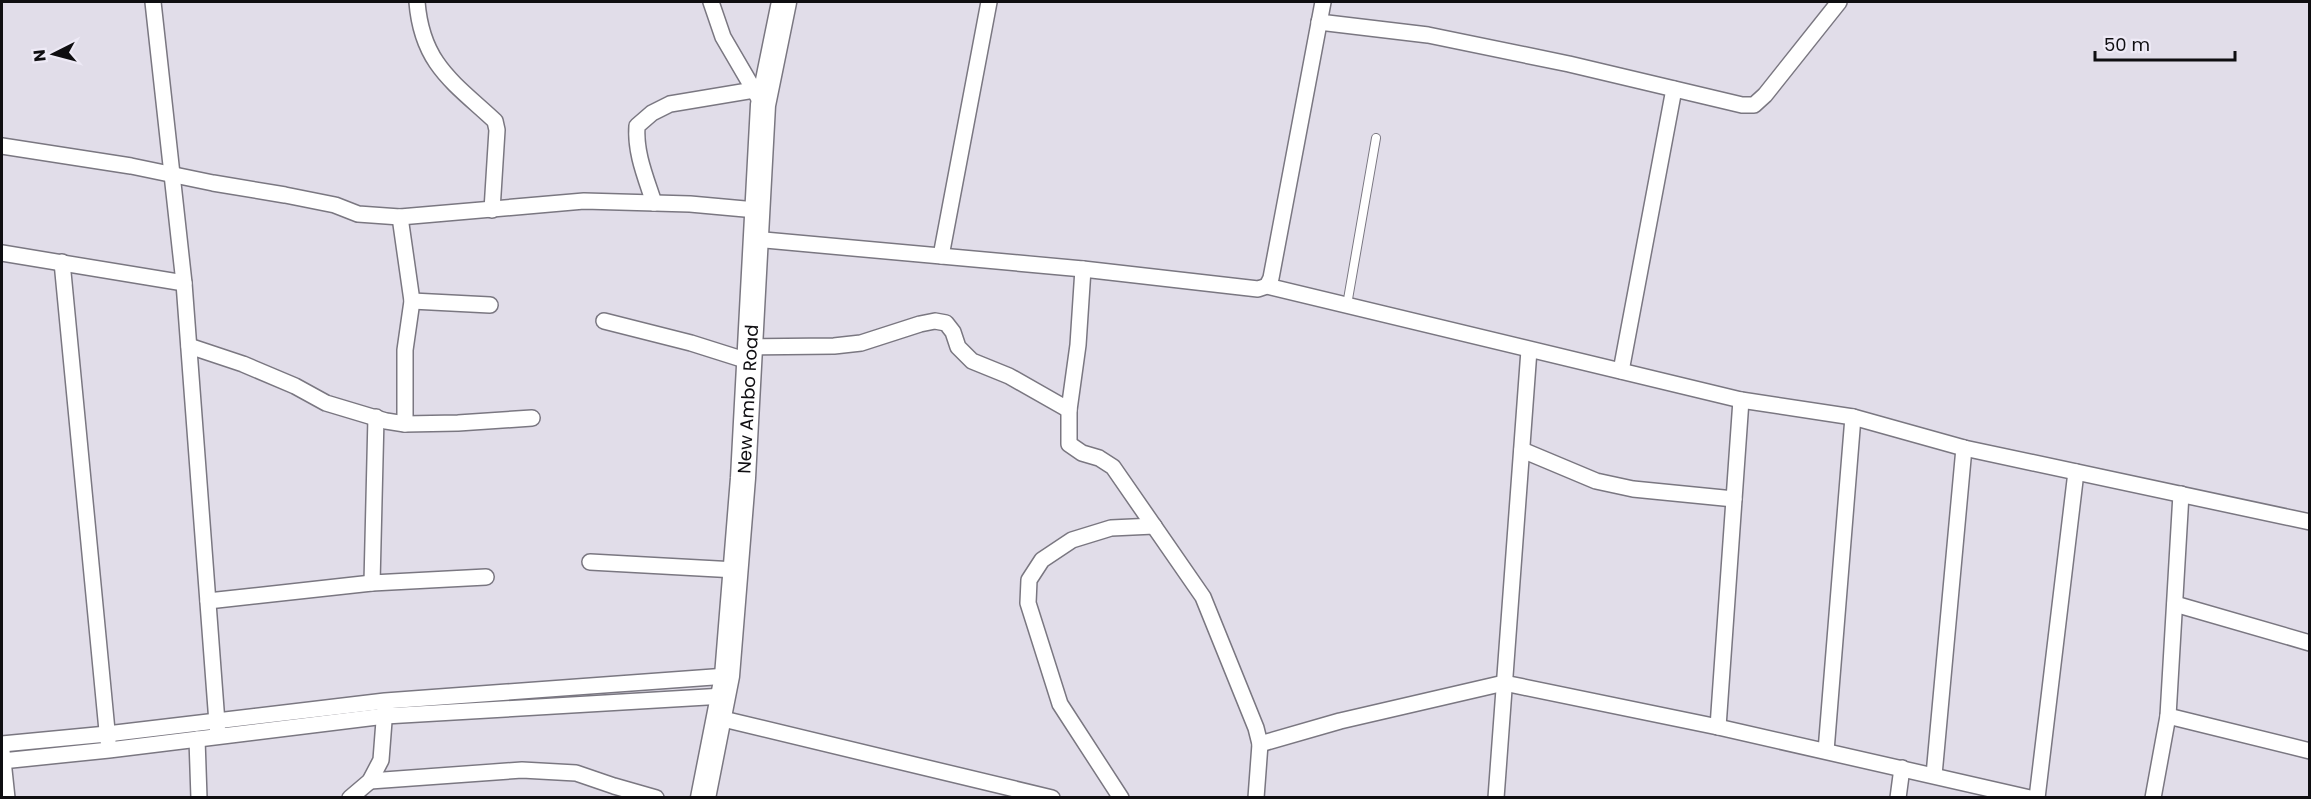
<svg xmlns="http://www.w3.org/2000/svg" width="2311" height="799" font-family="Poppins,sans-serif">
  <rect width="100%" height="100%" fill="#e1dde9"/>
  <g fill="none" stroke-linecap="round" stroke-linejoin="round">
    <g stroke="#7a7781" stroke-width="10">
      <path id="lane" d="M1347 305 1376 138"/>
    </g>
    <g stroke="#7a7781" stroke-width="18">
      <g id="street">
        <path d="M153 2 184 283 218 736"/>
        <path d="M417 2C422 64 453 82 495 121L497 130 492 210"/>
        <path d="M711 2 723 37 758 97"/>
        <path d="M1319 22 1428 35 1569 64 1742 105H1754L1765 95 1839 2"/>
        <path d="M2 146 131 166 213 183 285 195 335 205 358 214 400 217 584 201 690 204 756 210"/>
        <path d="M654 203C646 178 635 153 637 126L652 113 670 104 754 90"/>
        <path d="M400 217 412 301 405 350V424"/>
        <path d="M754 239 1083 269 1258 289 1267 286 1741 400 1853 417 1964 448 2310 522"/>
        <path d="M2 253 184 283"/>
        <path d="M941 256 989 2"/>
        <path d="M62 262 108 741"/>
        <path d="M1083 269 1078 345 1069 410V444L1082 453 1099 458 1113 467 1203 597 1256 728 1260 744 1256 798"/>
        <path d="M1267 286 1271 278 1323 2"/>
        <path d="M412 301 490 305"/>
        <path d="M604 321 691 343 748 361"/>
        <path d="M189 346 243 364 295 386 326 403 386 421 405 424 458 423 532 418"/>
        <path d="M749 347 834 346 861 343 920 324 935 321 946 323 953 332 958 347 972 361 1009 376 1069 410"/>
        <path d="M1621 371 1674 89"/>
        <path d="M1522 450 1596 481 1633 489 1734 499"/>
        <path d="M590 562 736 570"/>
        <path d="M372 583 376 417"/>
        <path d="M208 601 372 583 486 577"/>
        <path d="M2175 604 2310 643"/>
        <path d="M2168 716 2310 751"/>
        <path d="M719 718 1052 798"/>
        <path d="M1718 727 1741 400"/>
        <path d="M197 739 199 798"/>
        <path d="M2 744 107 734 385 701 727 676"/>
        <path d="M1260 744 1340 721 1504 683 1718 727 2030 798"/>
        <path d="M2 751 7 798"/>
        <path d="M1826 751 1853 417"/>
        <path d="M2 761 109 750 385 716 724 696"/>
        <path d="M1934 775 1964 448"/>
        <path d="M370 781 522 770 576 773 614 786 656 798"/>
        <path d="M350 798 370 781 381 760 385 708"/>
        <path d="M1121 798 1060 704 1028 603 1029 580 1042 560 1072 540 1111 528 1154 526"/>
        <path d="M1496 798 1529 350"/>
        <path d="M1898 798 1902 768"/>
        <path d="M2037 798 2076 472"/>
        <path d="M2153 798 2168 716 2181 494"/>
      </g>
    </g>
    <g stroke="#7a7781" stroke-width="27">
      <g id="primary">
        <path id="s1" d="M703 798 727 676 743 478 763 105 784 2"/>
      </g>
    </g>
    <use href="#lane" stroke="#fff" stroke-width="8"/>
    <use href="#street" stroke="#fff" stroke-width="15"/>
    <use href="#primary" stroke="#fff" stroke-width="24"/>
  </g>
  <g text-anchor="middle" dominant-baseline="central" stroke-width="6" stroke-linejoin="round" paint-order="stroke">
    <g font-size="18" fill="#0f0e11" stroke="#eeeaf6">
      <text stroke="none"><textPath href="#s1" startOffset="402">New Ambo Road</textPath></text>
    </g>
  </g>
  <rect width="2311" height="799" fill="none" stroke="#0f0e11" stroke-width="6"/>
  <g transform="translate(54 54) rotate(264)" stroke="#eeeaf6" stroke-width="4.5" paint-order="stroke">
  <path d="M0-4.5L10 22L0 15L-10 22Z" fill="#0f0e11"/>
  <text y="-9" font-size="16" font-weight="bold" text-anchor="middle" fill="#0f0e11">N</text>
  </g>
  <path d="M2095 51v9h140v-9" fill="none" stroke="#0f0e11" stroke-width="3"/>
  <text x="2104" y="51" font-size="18" fill="#0f0e11" stroke="#eeeaf6" stroke-width="4.5" paint-order="stroke">50 m</text>
</svg>
